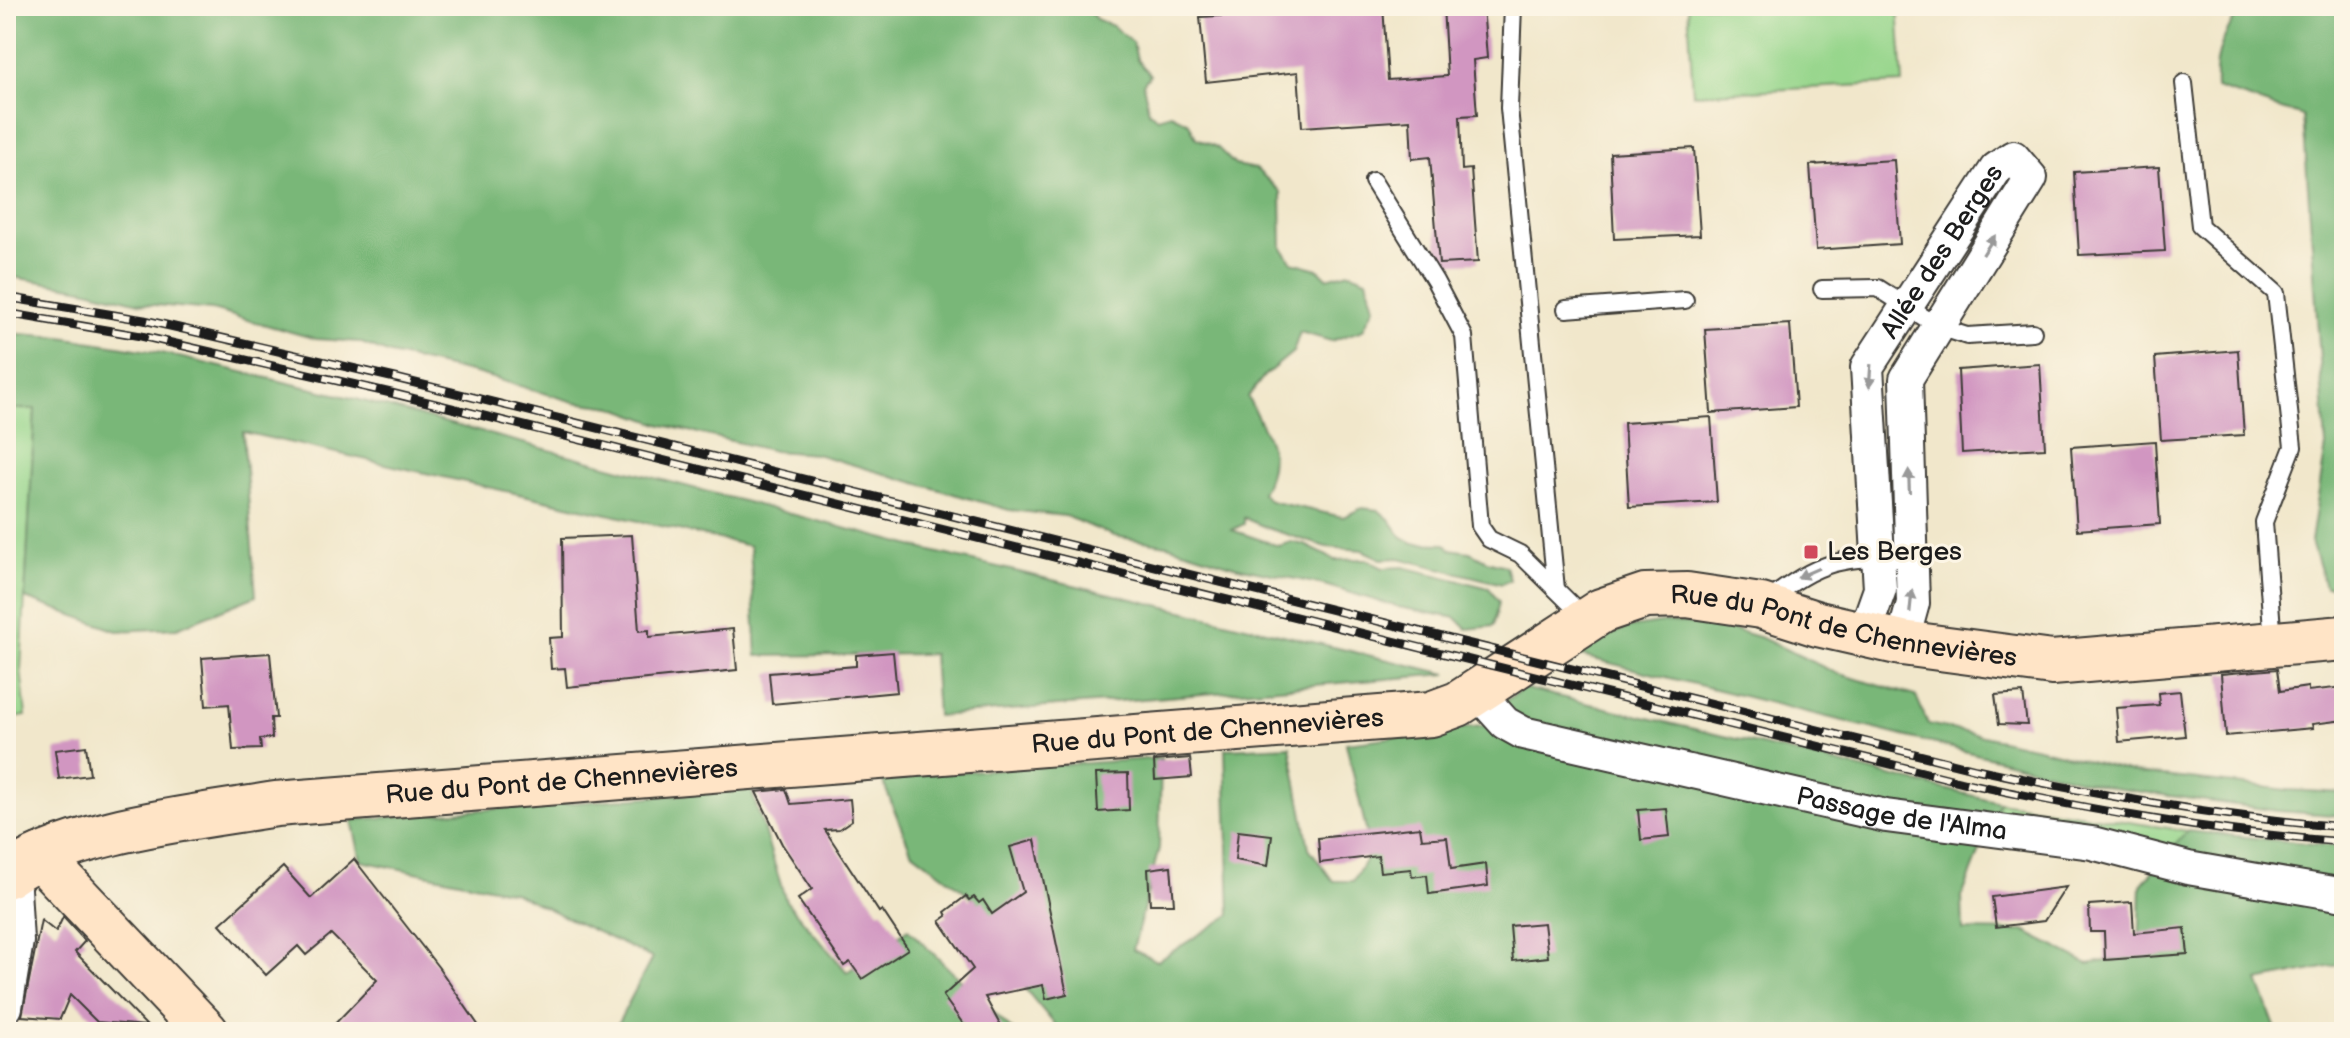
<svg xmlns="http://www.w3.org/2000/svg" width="2350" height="1038" font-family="'Balsamiq Sans',sans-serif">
  <rect width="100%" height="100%" fill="#fcf5e5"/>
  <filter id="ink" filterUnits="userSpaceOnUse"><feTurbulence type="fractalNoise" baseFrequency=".0125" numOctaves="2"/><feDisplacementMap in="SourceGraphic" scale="16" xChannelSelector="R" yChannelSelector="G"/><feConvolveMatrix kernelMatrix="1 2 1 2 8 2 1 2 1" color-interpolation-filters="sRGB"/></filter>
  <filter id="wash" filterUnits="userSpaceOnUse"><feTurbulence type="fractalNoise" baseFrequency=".006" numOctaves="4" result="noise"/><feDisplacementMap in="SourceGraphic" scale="32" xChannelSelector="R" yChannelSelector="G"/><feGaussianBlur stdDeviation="1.8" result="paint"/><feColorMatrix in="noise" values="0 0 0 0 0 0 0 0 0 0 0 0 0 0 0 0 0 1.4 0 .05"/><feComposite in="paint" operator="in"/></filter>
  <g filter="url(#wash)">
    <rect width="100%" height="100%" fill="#f1e7cb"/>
    <g fill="#97d68c" stroke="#5a7954" stroke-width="2">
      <path d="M1688 6H1898L1903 83 1693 94Z"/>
      <path d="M6 409H35L21 669 26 716 6 719Z"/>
      <path d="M1999 802 2187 831 2170 850 1996 810Z"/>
    </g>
    <g fill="#79b778" stroke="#4a6a4a" stroke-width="2">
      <path d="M6 6H1085L1096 19 1113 26 1133 43 1137 59 1150 75 1143 84 1149 112 1158 118 1171 114 1189 123 1196 138 1217 147 1235 165 1256 169 1281 192 1282 248 1292 262 1318 269 1327 278 1349 272 1367 279 1374 307 1363 330 1331 341 1300 332 1293 352 1264 376 1248 397C1264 435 1284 450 1262 493L1270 501 1343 517 1362 508 1378 510 1389 519 1402 537 1413 543 1445 544 1450 549 1470 552 1487 561 1506 566 1510 580 1502 584 1399 558 1381 559 1362 550 1326 547 1270 529 1244 518V524L1232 530 1279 546 1291 542 1305 545 1335 560 1365 559 1383 568 1403 567 1489 588 1499 602 1494 626 1467 629 1456 618 1398 607 1324 585 1238 567 1167 545 1114 536 1065 516 1009 510 816 454 774 451 659 424 613 407 574 402 479 374 390 354 359 342 316 339 212 310 143 304 84 289 6 276Z"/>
      <path d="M2242 6H2344V587H2325L2311 541 2326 446 2303 116 2216 88C2214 51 2224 36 2242 6Z"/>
      <path d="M6 333 61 337 162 353 360 400 939 553 1447 674 937 716 933 654 757 656 750 546 243 432 256 596 177 628 117 631 25 598 35 409H6Z"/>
      <path d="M1667 622 1717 625 1762 638 1836 673 1916 696 1928 724 2042 749 2136 773 2288 790 2344 793V816L2278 811 2113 788 1569 653 1626 628Z"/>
      <path d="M1523 688 1999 802 1962 897 1963 930 2024 931 2088 964 2139 956 2141 885 2187 831 2344 847V964L2258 981 2277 1032H1061L1026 990 997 924 966 892 911 851 881 777 1161 758 1159 848 1133 950 1157 961 1230 915 1225 749 1290 746 1309 848 1333 881H1353L1371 851 1346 743 1489 725 1503 703Z"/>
      <path d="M751 789 786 901 847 972 908 929 1014 1032H620L616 1027 652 958 513 892 361 861 352 820Z"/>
    </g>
    <g id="blocks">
      <g fill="#d196c1">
        <path d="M1300 6H1383L1388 80 1447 76 1443 6H1483L1487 58 1473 60 1477 115 1460 116 1462 170 1471 169 1478 262 1439 264 1430 157 1412 159 1410 120 1302 127 1298 72 1206 82 1200 17 1237 15V11Z"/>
        <path d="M1694 148 1700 235 1614 239 1610 153Z"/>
        <path d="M1894 160 1900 244 1816 250 1810 165Z"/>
        <path d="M2159 167 2165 251 2079 255 2074 172Z"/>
        <path d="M1790 324 1796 407 1711 413 1705 329Z"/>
        <path d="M2238 350 2244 435 2161 440 2155 357Z"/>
        <path d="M2040 364 2045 448 1962 453 1958 370Z"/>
        <path d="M1711 417 1717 502 1629 507 1624 423Z"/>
        <path d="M2155 441 2160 524 2077 530 2071 447Z"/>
        <path d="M632 535 639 631 649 630V637L733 629 737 670 567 687 565 668 551 669 549 638 563 637 562 538Z"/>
        <path d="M893 652 897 692 772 704 769 673 856 666V655Z"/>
        <path d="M270 653 276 718H271L272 738 260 739 261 749 233 750 229 704 206 706 202 658Z"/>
        <path d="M2277 669 2280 691 2308 687V691L2344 687V720L2312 724 2313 728 2226 736 2221 674Z"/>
        <path d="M2180 691 2185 736 2119 742 2116 708 2159 705 2158 693Z"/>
        <path d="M2023 693 2027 725 1999 724 1995 695Z"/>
        <path d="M86 746 90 775 59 779 55 750Z"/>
        <path d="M1190 758 1192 777 1155 780 1154 761Z"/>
        <path d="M1128 773 1129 810 1098 812 1096 774Z"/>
        <path d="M786 789 791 804 850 799 852 820 839 829 825 830 879 912 882 910 908 949 862 979 850 962 844 966 798 899 812 889 782 844 756 792Z"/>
        <path d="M1666 808 1669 837 1641 840 1638 810Z"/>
        <path d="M1420 827 1422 839 1447 837 1451 869 1486 864 1488 886 1429 894 1427 875 1412 877 1411 869 1380 872 1378 856 1320 863 1318 838Z"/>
        <path d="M1238 831 1272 835 1268 866 1235 860Z"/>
        <path d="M1035 840 1067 994 1046 999 1043 985 985 997 1004 1032H969L943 996 973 969 940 921 947 916 945 912 966 896 969 900 974 897 979 903 983 900 992 914 1023 892 1010 847Z"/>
        <path d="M354 859 439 968 483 1032H327L377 980 331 934 306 955 298 946 266 975 220 924 283 867 311 898Z"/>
        <path d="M1171 866 1174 904H1150L1148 869Z"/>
        <path d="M2066 887 2044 921 1996 927 1992 897Z"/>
        <path d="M2132 902 2134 933 2185 928 2188 954 2105 960 2104 932H2090L2089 905Z"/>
        <path d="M63 917 85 941 75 952 147 1026 97 1022 70 995 60 1019 22 1016 41 920 56 932Z"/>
        <path d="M1544 923 1548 957 1513 961 1510 926Z"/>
      </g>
    </g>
  </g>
  <g filter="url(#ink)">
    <use href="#blocks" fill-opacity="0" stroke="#3c3a36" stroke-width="2"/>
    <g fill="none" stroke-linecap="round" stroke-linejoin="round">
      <g stroke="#3c3a36" stroke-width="20">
        <g id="lane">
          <path d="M1513 6 1509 108 1556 589"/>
          <path d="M2184 83 2200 226 2276 293 2293 447 2264 522 2273 642"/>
          <path d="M1373 181 1435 281 1464 336 1480 526 1489 539 1520 554 1586 619"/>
          <path d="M1822 289 1878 288 1939 327 1967 336 2033 332"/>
          <path d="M1566 309 1685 300"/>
          <path d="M1765 603C1821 559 1842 556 1911 559"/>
        </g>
      </g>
      <g stroke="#3c3a36" stroke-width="36">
        <g id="street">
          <path id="s1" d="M1864 634 1880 589 1867 367 1996 169 2013 157 2031 178 1906 379 1913 603 1902 643"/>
          <path id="s2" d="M1477 692 1505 723 1523 733 1886 816 2092 843 2188 868 2344 895"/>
          <path d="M6 1007 17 941 13 871"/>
        </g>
      </g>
      <g stroke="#3c3a36" stroke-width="48">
        <g id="secondary">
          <path d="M40 857 206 1032"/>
          <path id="s3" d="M6 876C68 830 199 817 276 804L1431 714 1458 704 1601 611 1645 596 1687 595 1761 606 1818 624 1902 643 2052 663 2344 638"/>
        </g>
      </g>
      <use href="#lane" stroke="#fff" stroke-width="16"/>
      <use href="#street" stroke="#fff" stroke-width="32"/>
      <use href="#secondary" stroke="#ffe4c6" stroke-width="44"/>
      <g stroke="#1c1c1c" stroke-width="9">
        <g id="rail">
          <path d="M6 297 144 320 395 378 1976 769C2098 795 2219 817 2344 827"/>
          <path d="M6 313 141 336 391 393 1971 784C2095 811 2218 833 2344 842"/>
        </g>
      </g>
      <use href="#rail" stroke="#fcf5e5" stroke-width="6" stroke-dasharray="18" stroke-linecap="butt"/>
    </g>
    <defs><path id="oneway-solid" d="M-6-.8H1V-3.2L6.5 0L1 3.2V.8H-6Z" transform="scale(2)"/></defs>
    <g fill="#999">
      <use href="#oneway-solid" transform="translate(1989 245) rotate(-58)"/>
      <use href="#oneway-solid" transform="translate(1870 376) rotate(94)"/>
      <use href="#oneway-solid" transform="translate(1909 481) rotate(-92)"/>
      <use href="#oneway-solid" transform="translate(1808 573) rotate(156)"/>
      <use href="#oneway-solid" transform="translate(1911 601) rotate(-84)"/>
    </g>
  </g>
  <rect fill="#d1495b" stroke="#fcf5e5" stroke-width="3" x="1803" y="544" width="16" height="16" rx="4"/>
  <g text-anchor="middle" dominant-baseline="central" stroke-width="6" stroke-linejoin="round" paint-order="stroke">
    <g font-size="26" fill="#1c1c1c" stroke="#fcf5e5">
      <text stroke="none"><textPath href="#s1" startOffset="408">Allée des Berges</textPath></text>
      <text stroke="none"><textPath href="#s3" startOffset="1888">Rue du Pont de Chennevières</textPath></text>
      <text stroke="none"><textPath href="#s3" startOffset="1216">Rue du Pont de Chennevières</textPath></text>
      <text stroke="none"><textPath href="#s3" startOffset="568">Rue du Pont de Chennevières</textPath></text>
      <text stroke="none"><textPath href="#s2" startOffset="450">Passage de l'Alma</textPath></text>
    </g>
    <g font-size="26" fill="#1c1c1c" stroke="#fcf5e5" text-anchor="start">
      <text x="1827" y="552">Les Berges</text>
    </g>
  </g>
  <rect width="2350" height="1038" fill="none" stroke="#fcf5e5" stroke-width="32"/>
</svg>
